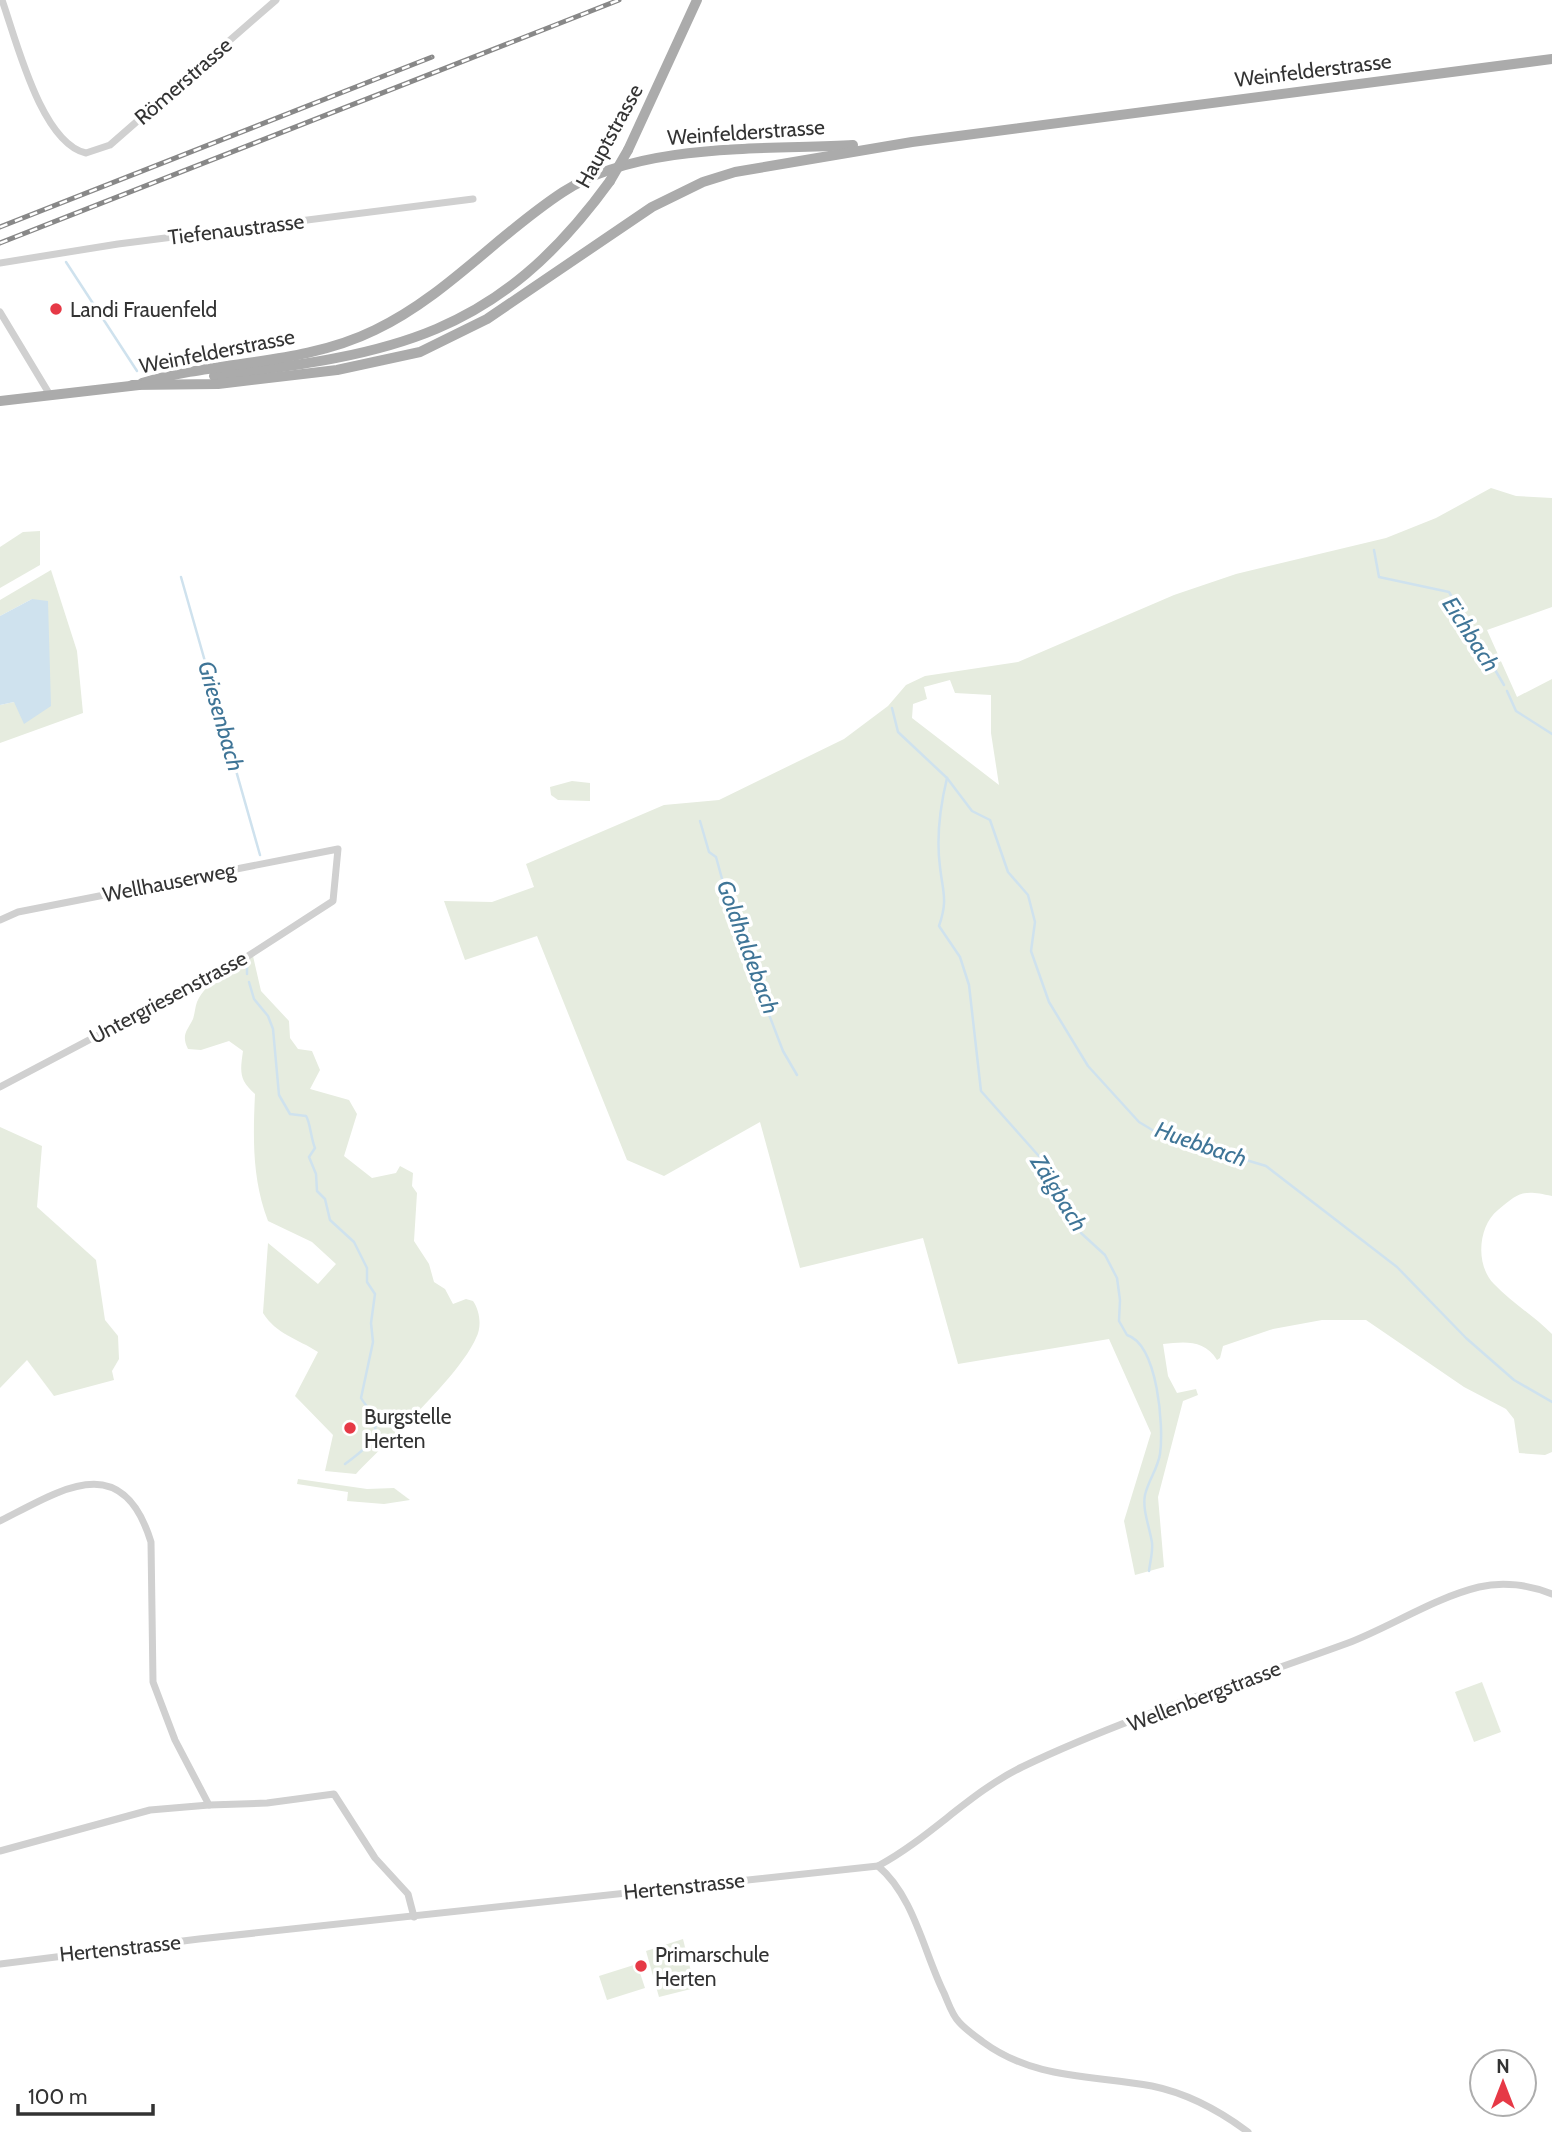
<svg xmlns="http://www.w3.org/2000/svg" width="1552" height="2132" font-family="Cabin,sans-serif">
  <rect width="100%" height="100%" fill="#fff"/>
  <g fill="#e6ecdf" fill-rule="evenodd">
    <path d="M1491 488 1516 496 1552 498V607L1487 630 1517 697 1552 679V1196C1524 1190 1520 1191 1498 1210 1478 1226 1475 1265 1494 1284 1511 1302 1534 1316 1552 1334V1452L1545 1455 1519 1453 1514 1419 1506 1409 1464 1387 1366 1320H1322L1273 1329 1223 1346 1220 1358 1217 1360C1204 1339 1184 1342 1163 1344L1168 1376 1177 1393 1196 1389 1198 1395 1183 1401 1158 1497 1164 1567 1135 1575 1124 1521 1151 1433 1109 1339 958 1364 923 1238 800 1268 760 1122 664 1176 627 1160 537 936 465 960 444 901 492 902 534 887 526 864 664 805 719 800 844 739 888 706 906 685 925 676 1018 662 1174 595 1236 574 1386 538 1436 518ZM950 680 955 693 991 695V733L999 785 912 718 913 704 927 699 924 687Z"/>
    <path d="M40 531V565L0 588V547L23 532Z"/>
    <path d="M51 570 77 651 83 713 0 743V705L14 702 32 599 0 616V600Z"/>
    <path d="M572 781 590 783V801L558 800 551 795 550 787Z"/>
    <path d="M253 956 261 991 289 1021 290 1038 298 1049 312 1051 320 1070 310 1089 349 1100 357 1114 344 1156 372 1178 396 1173 400 1166 413 1173 412 1186 417 1193 414 1241 429 1264 434 1282 445 1289 453 1304 466 1299 473 1301C480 1311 482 1327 476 1338 459 1377 388 1440 356 1474L325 1471 333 1435 295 1396 318 1352C298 1339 276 1334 263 1313L268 1243 318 1284 336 1264 312 1242 268 1221C252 1179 253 1138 255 1094 239 1080 240 1072 243 1051L229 1041 201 1050 188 1049C181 1035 187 1031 193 1019 195 1013 195 1007 197 1002 206 981 234 967 253 956Z"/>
    <path d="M0 1127 42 1146 37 1207 96 1260 105 1320 118 1336 119 1359 112 1371 114 1380 54 1396 27 1360 0 1388Z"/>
    <path d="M298 1479 367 1489 394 1488 410 1500 384 1504 347 1501 348 1492 297 1484Z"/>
    <path d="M1482 1682 1501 1732 1474 1742 1455 1692Z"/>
    <path d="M683 1939 695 1988 659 1997 646 1951Z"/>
    <path d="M637 1964 645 1988 607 2000 599 1976Z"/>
  </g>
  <path fill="#cfe2ee" d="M32 599 48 601 51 706 24 724 14 702 0 705V616Z"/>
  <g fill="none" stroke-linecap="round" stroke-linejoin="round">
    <g stroke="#cfe2ee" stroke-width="2.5">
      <path d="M66 262 137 371"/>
      <path d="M1374 550 1379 577 1449 592 1504 685"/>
      <path d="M181 577 260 855"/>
      <path d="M1507 691 1516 711 1552 734"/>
      <path d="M892 708 898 732 947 778 972 811 990 820 1008 872 1028 895 1035 922 1031 951 1049 1002 1088 1066 1139 1122 1159 1134 1266 1166 1397 1267 1466 1338 1514 1380 1552 1402"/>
      <path d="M947 778C940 807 936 837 940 867 943 893 948 900 939 926L960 957 969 985 981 1091 1045 1163 1081 1233 1105 1255 1117 1278 1120 1300 1119 1321 1127 1335C1158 1345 1164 1427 1160 1454 1158 1468 1148 1481 1145 1495 1142 1510 1150 1528 1152 1543 1153 1552 1150 1562 1149 1571"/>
      <path d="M700 821 709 852 716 857 735 926 783 1051 797 1075"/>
      <path d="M247 974V962"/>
      <path d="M249 982 254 999 268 1016 273 1029 279 1095 290 1114 306 1116C310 1121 311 1139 315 1148L309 1157 316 1174 317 1191 325 1199 330 1220 354 1242 367 1268V1282L375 1294 371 1323 373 1342 361 1398C365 1405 371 1410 374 1418 381 1441 360 1452 345 1464"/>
    </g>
    <g stroke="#d0d0d0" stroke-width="7">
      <path d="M2 0C16 39 41 143 86 153L110 145 276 0"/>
      <path d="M0 263 118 244 473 199"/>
      <path d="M0 312 50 395"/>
      <path d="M0 920 18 912 338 849 333 901 248 956 0 1087"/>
      <path d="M0 1521C61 1490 122 1448 151 1542L153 1682 175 1740 209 1805 267 1803 334 1794 375 1858 408 1894 414 1917"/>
      <path d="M0 1851 150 1810 209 1805"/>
      <path d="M878 1866C930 1838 969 1793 1022 1767 1126 1717 1239 1683 1348 1643 1392 1626 1434 1598 1479 1587 1503 1581 1530 1585 1552 1594"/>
      <path d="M0 1964 199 1939 878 1866C914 1896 924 1953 944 1993 948 2002 952 2015 959 2022 965 2029 975 2036 983 2042 1035 2080 1092 2075 1152 2086 1186 2093 1220 2111 1248 2132"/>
    </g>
    <g stroke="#ababab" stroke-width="10">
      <path d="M628 150 697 0"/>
      <path d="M214 376C393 354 497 337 610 181"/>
      <path d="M142 383C218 360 302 366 375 330 446 296 497 235 563 192 639 142 764 150 853 145"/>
      <path d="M132 385 218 384 337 370 420 352 487 319 652 207 703 182 735 172 912 142 1552 59"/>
      <path d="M0 401 139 385"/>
    </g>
    <g stroke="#888" stroke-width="5">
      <g id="rail">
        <path d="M0 227 432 57"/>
        <path d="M0 243 619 0"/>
      </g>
    </g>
    <use href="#rail" stroke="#fff" stroke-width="2.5" stroke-dasharray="8" stroke-linecap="butt"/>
    <path stroke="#ababab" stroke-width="10" d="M610 181 628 150"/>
  </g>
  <g fill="#e63946" stroke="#fff" stroke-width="2.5">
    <circle cx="56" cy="309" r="7"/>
    <circle cx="350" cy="1428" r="7"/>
    <circle cx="641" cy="1966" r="7"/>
  </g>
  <g text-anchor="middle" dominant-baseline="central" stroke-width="7" stroke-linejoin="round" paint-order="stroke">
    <g font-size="21" fill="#333" stroke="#fff">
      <text transform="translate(1313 70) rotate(-7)">Weinfelderstrasse</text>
      <text transform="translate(183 81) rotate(-41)">Römerstrasse</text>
      <text transform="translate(746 132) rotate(-4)">Weinfelderstrasse</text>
      <text transform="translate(609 136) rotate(-61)">Hauptstrasse</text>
      <text transform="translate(236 229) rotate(-7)">Tiefenaustrasse</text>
      <text transform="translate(217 351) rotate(-11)">Weinfelderstrasse</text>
      <text transform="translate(169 882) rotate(-11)">Wellhauserweg</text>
      <text transform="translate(168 997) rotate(-28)">Untergriesenstrasse</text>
      <text transform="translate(1204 1696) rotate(-21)">Wellenbergstrasse</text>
      <text transform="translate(684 1886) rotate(-6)">Hertenstrasse</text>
      <text transform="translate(120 1948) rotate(-6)">Hertenstrasse</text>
    </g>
    <g font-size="21" fill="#333" stroke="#fff" text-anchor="start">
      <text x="70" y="309">Landi Frauenfeld</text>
      <text x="364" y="1416">Burgstelle<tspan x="364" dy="24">Herten</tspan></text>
      <text x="655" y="1954">Primarschule<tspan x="655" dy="24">Herten</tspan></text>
    </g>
    <g font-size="23" font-style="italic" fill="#3f7597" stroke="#fff">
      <text transform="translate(1471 634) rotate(57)">Eichbach</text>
      <text transform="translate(221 716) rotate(74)">Griesenbach</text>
      <text transform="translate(748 947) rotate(70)">Goldhaldebach</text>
      <text transform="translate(1201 1144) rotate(19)">Huebbach</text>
      <text transform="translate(1059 1193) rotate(58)">Zälgbach</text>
    </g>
  </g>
  <g transform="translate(1503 2083)"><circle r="33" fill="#ffffff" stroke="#adadad" stroke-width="2"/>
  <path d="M0-5L12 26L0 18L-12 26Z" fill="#e63946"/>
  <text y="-10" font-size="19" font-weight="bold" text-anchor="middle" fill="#333333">N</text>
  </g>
  <path d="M18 2104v10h135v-10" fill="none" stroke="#333333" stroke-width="3.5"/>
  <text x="28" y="2104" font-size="21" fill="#333333" stroke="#ffffff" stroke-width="5" paint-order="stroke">100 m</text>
</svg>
